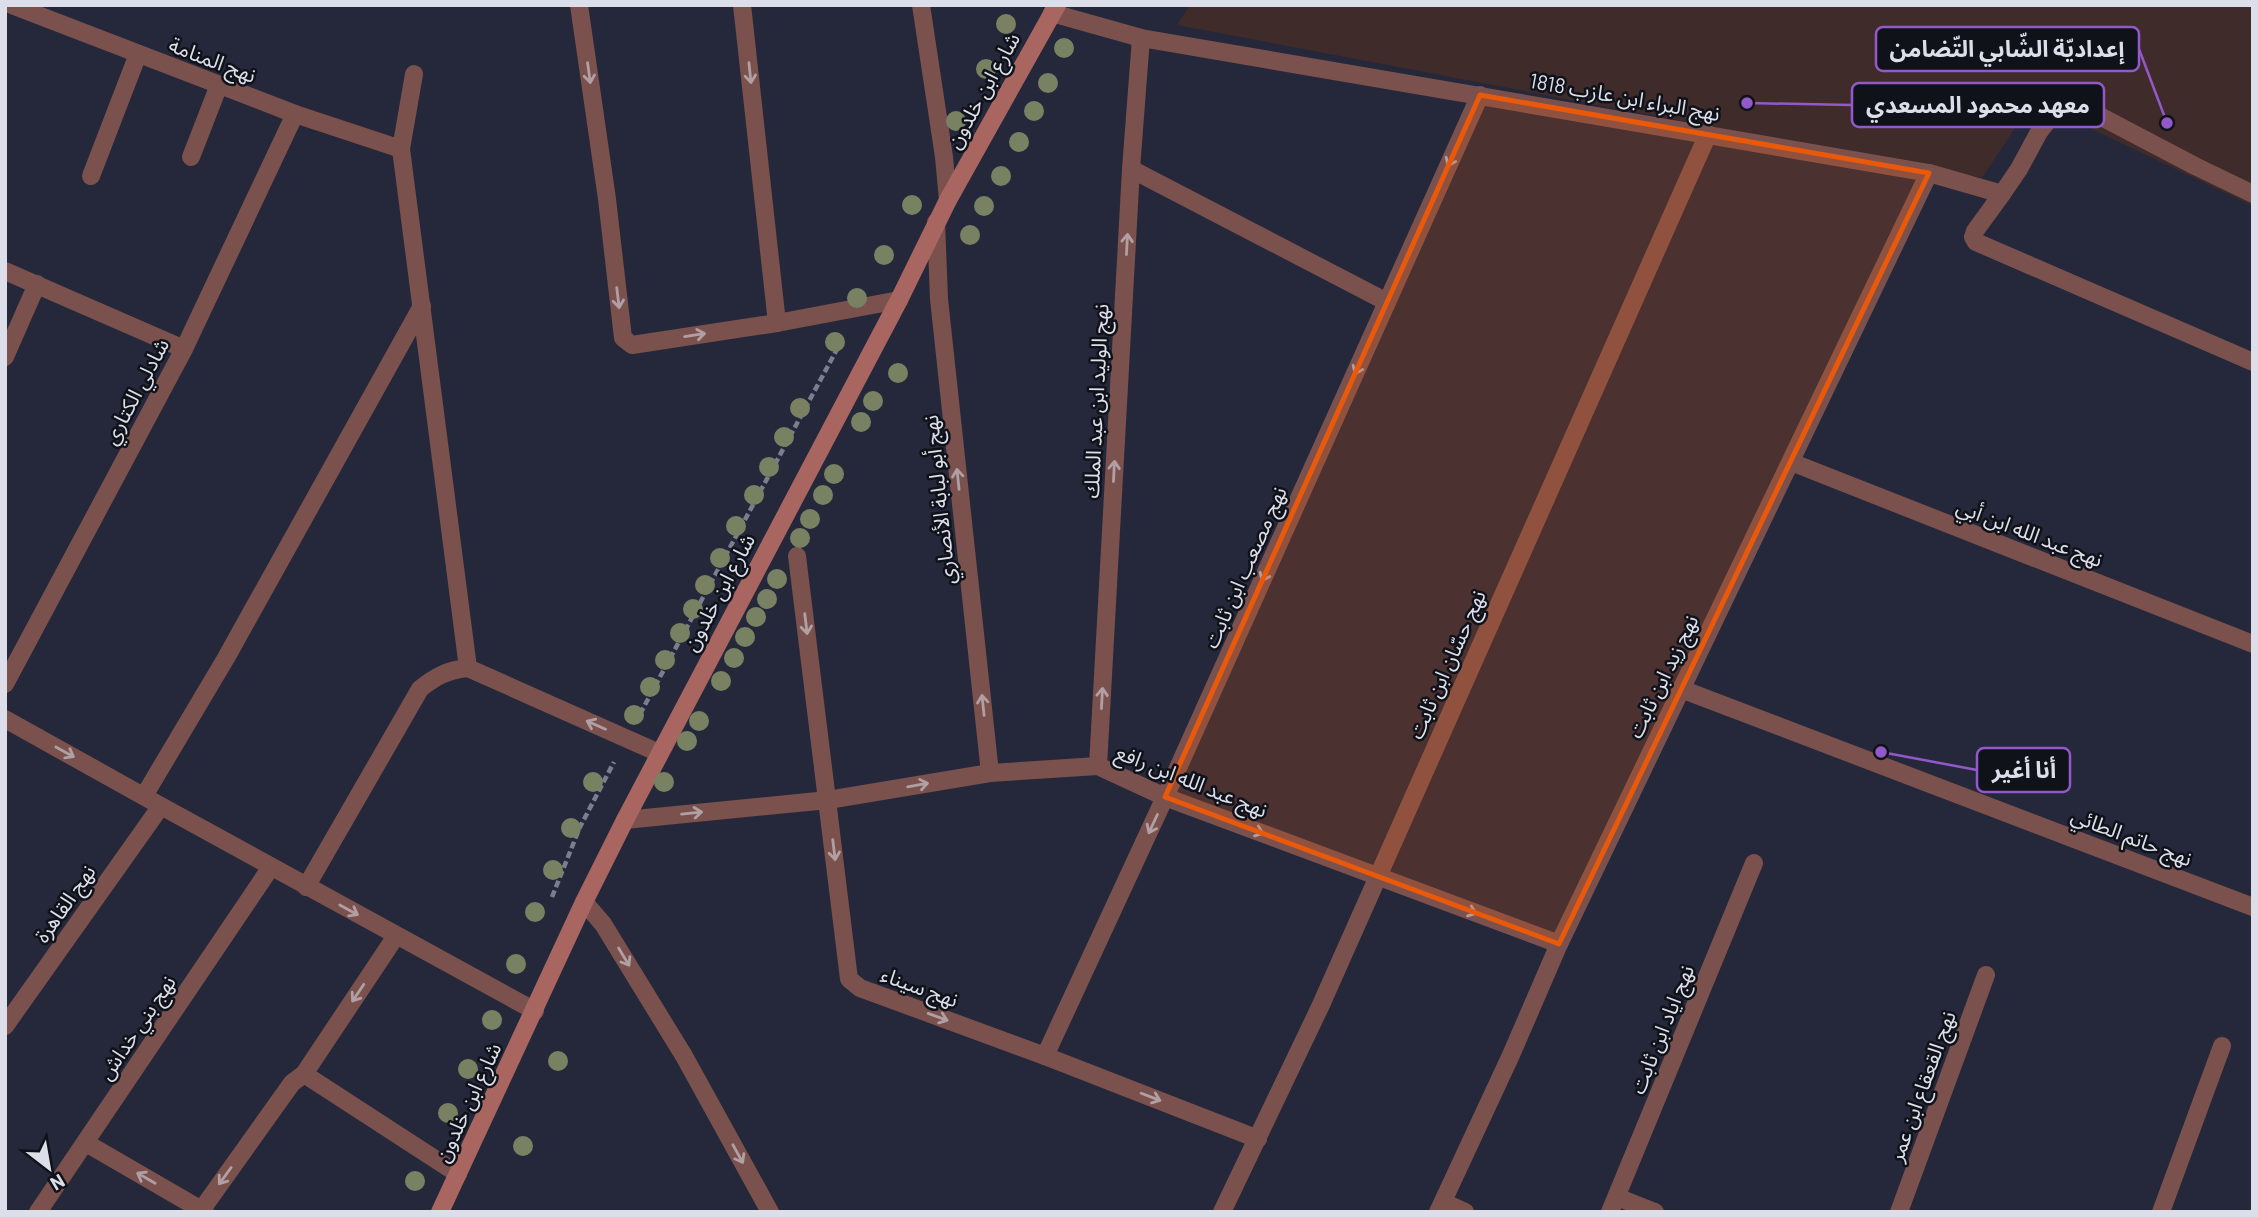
<svg xmlns="http://www.w3.org/2000/svg" width="2258" height="1217" font-family="Barlow,'Noto Sans Arabic',sans-serif">
  <rect width="100%" height="100%" fill="#25283a"/>
  <path fill="#3f2b29" d="M1190 5H2253V206L2033 101 1982 178 1177 25Z"/>
  <g fill="none" stroke-linecap="round" stroke-linejoin="round">
    <g stroke="#7b7e8d" stroke-width="4.5" stroke-dasharray="7 3.5" stroke-linecap="butt">
      <path d="M640 714 842 340"/>
      <path d="M552 897 580 827 614 762"/>
    </g>
    <g stroke="#7b514d" stroke-width="18">
      <path d="M12 5 295 114 401 149"/>
      <path d="M579 5 607 199 623 338 632 345 777 323 899 300"/>
      <path d="M742 5 777 323"/>
      <path d="M921 5 944 157 948 200"/>
      <path d="M1052 13 1141 38 1929 173 2002 194 1975 231 1973 237 1976 242 2253 362"/>
      <path d="M191 157 219 85"/>
      <path d="M1131 169 1387 302"/>
      <path d="M91 176 138 54"/>
      <path d="M2002 194 2019 169 2039 132 2061 104 2066 101 2073 102 2195 166 2253 194"/>
      <path d="M936 222 939 299 990 773"/>
      <path d="M5 271 184 349"/>
      <path d="M5 357 37 284"/>
      <path d="M1791 462 2253 644"/>
      <path d="M797 556 849 979 860 988 1045 1056 1258 1139"/>
      <path d="M468 668 659 753"/>
      <path d="M5 684 184 349 295 114"/>
      <path d="M1681 689 2253 907"/>
      <path d="M5 719 161 806 535 1011"/>
      <path d="M1098 766 1131 169 1141 38"/>
      <path d="M144 796 226 658 422 306"/>
      <path d="M625 820 828 800 990 773 1098 766 1165 797 1559 944"/>
      <path d="M306 887 420 689C436 676 448 670 468 668L401 149 414 74"/>
      <path d="M584 902 603 924 684 1056 770 1212"/>
      <path d="M5 1026 161 806"/>
      <path d="M1045 1056 1165 797 1480 95"/>
      <path d="M304 1074 458 1174"/>
      <path d="M86 1143 205 1212"/>
      <path d="M1617 1197 1655 1212"/>
      <path d="M1443 1202 1465 1212"/>
      <path d="M38 1212 271 867"/>
      <path d="M200 1212 292 1083 304 1074 396 936"/>
      <path d="M1222 1212 1320 1007 1708 134"/>
      <path d="M1438 1212 1511 1055 1559 944 1929 173"/>
      <path d="M1610 1212 1754 863"/>
      <path d="M1899 1212 1986 975"/>
      <path d="M2161 1212 2222 1046"/>
    </g>
    <path stroke="#a96661" stroke-width="18" d="M440 1212 584 902 625 820 899 300 948 200 1057 5"/>
  </g>
  <g fill="#788262">
    <circle cx="1006" cy="24" r="10"/>
    <circle cx="1064" cy="48" r="10"/>
    <circle cx="986" cy="69" r="10"/>
    <circle cx="1048" cy="83" r="10"/>
    <circle cx="1034" cy="111" r="10"/>
    <circle cx="956" cy="121" r="10"/>
    <circle cx="1019" cy="142" r="10"/>
    <circle cx="1001" cy="176" r="10"/>
    <circle cx="912" cy="205" r="10"/>
    <circle cx="984" cy="206" r="10"/>
    <circle cx="970" cy="235" r="10"/>
    <circle cx="884" cy="255" r="10"/>
    <circle cx="857" cy="298" r="10"/>
    <circle cx="835" cy="342" r="10"/>
    <circle cx="898" cy="373" r="10"/>
    <circle cx="873" cy="401" r="10"/>
    <circle cx="800" cy="408" r="10"/>
    <circle cx="861" cy="422" r="10"/>
    <circle cx="784" cy="437" r="10"/>
    <circle cx="769" cy="467" r="10"/>
    <circle cx="834" cy="474" r="10"/>
    <circle cx="754" cy="495" r="10"/>
    <circle cx="823" cy="495" r="10"/>
    <circle cx="810" cy="519" r="10"/>
    <circle cx="736" cy="526" r="10"/>
    <circle cx="800" cy="538" r="10"/>
    <circle cx="720" cy="558" r="10"/>
    <circle cx="777" cy="579" r="10"/>
    <circle cx="705" cy="585" r="10"/>
    <circle cx="767" cy="599" r="10"/>
    <circle cx="693" cy="609" r="10"/>
    <circle cx="756" cy="617" r="10"/>
    <circle cx="680" cy="633" r="10"/>
    <circle cx="745" cy="637" r="10"/>
    <circle cx="734" cy="658" r="10"/>
    <circle cx="665" cy="660" r="10"/>
    <circle cx="721" cy="681" r="10"/>
    <circle cx="650" cy="687" r="10"/>
    <circle cx="634" cy="715" r="10"/>
    <circle cx="699" cy="721" r="10"/>
    <circle cx="687" cy="741" r="10"/>
    <circle cx="593" cy="782" r="10"/>
    <circle cx="664" cy="782" r="10"/>
    <circle cx="571" cy="828" r="10"/>
    <circle cx="553" cy="870" r="10"/>
    <circle cx="535" cy="912" r="10"/>
    <circle cx="516" cy="964" r="10"/>
    <circle cx="492" cy="1020" r="10"/>
    <circle cx="558" cy="1061" r="10"/>
    <circle cx="468" cy="1069" r="10"/>
    <circle cx="448" cy="1113" r="10"/>
    <circle cx="523" cy="1146" r="10"/>
    <circle cx="415" cy="1181" r="10"/>
  </g>
  <defs><path id="oneway-shaft" d="M-6 0H5M1.5-3L5.5 0L1.5 3" fill="none" stroke-width="1.6" stroke-linecap="round" stroke-linejoin="round" transform="scale(1.75)"/></defs>
  <g stroke="#b09fa3">
    <use href="#oneway-shaft" transform="translate(589 73) rotate(82)"/>
    <use href="#oneway-shaft" transform="translate(750 73) rotate(84)"/>
    <use href="#oneway-shaft" transform="translate(1452 157) rotate(114)"/>
    <use href="#oneway-shaft" transform="translate(1127 244) rotate(-87)"/>
    <use href="#oneway-shaft" transform="translate(618 298) rotate(83)"/>
    <use href="#oneway-shaft" transform="translate(695 335) rotate(-9)"/>
    <use href="#oneway-shaft" transform="translate(1359 365) rotate(114)"/>
    <use href="#oneway-shaft" transform="translate(1114 471) rotate(-87)"/>
    <use href="#oneway-shaft" transform="translate(958 479) rotate(-96)"/>
    <use href="#oneway-shaft" transform="translate(1266 572) rotate(114)"/>
    <use href="#oneway-shaft" transform="translate(806 624) rotate(83)"/>
    <use href="#oneway-shaft" transform="translate(1102 698) rotate(-87)"/>
    <use href="#oneway-shaft" transform="translate(983 705) rotate(-96)"/>
    <use href="#oneway-shaft" transform="translate(596 725) rotate(-156)"/>
    <use href="#oneway-shaft" transform="translate(65 752) rotate(29)"/>
    <use href="#oneway-shaft" transform="translate(918 785) rotate(-10)"/>
    <use href="#oneway-shaft" transform="translate(692 813) rotate(-6)"/>
    <use href="#oneway-shaft" transform="translate(1153 824) rotate(115)"/>
    <use href="#oneway-shaft" transform="translate(1254 830) rotate(21)"/>
    <use href="#oneway-shaft" transform="translate(834 850) rotate(83)"/>
    <use href="#oneway-shaft" transform="translate(349 910) rotate(29)"/>
    <use href="#oneway-shaft" transform="translate(1467 910) rotate(21)"/>
    <use href="#oneway-shaft" transform="translate(624 957) rotate(59)"/>
    <use href="#oneway-shaft" transform="translate(358 993) rotate(124)"/>
    <use href="#oneway-shaft" transform="translate(938 1017) rotate(20)"/>
    <use href="#oneway-shaft" transform="translate(1151 1097) rotate(21)"/>
    <use href="#oneway-shaft" transform="translate(738 1154) rotate(61)"/>
    <use href="#oneway-shaft" transform="translate(225 1176) rotate(126)"/>
    <use href="#oneway-shaft" transform="translate(146 1178) rotate(-150)"/>
  </g>
  <path fill="#e8590c" fill-opacity="0.2" stroke="#e8590c" stroke-width="5" stroke-linejoin="round" d="M1480 95 1929 173 1559 944 1165 797Z"/>
  <g text-anchor="middle" dominant-baseline="central" stroke-width="5" stroke-linejoin="round" paint-order="stroke">
    <g font-size="21" fill="#dcdeea" stroke="#10121a">
      <text transform="translate(213 59) rotate(21)">نهج المنامة</text>
      <text transform="translate(982 90) rotate(-61)">شارع ابن خلدون</text>
      <text transform="translate(1625 96) rotate(10)">نهج البراء ابن عازب 1818</text>
      <text transform="translate(135 391) rotate(-62)">شادلي الكتاري</text>
      <text transform="translate(1095 401) rotate(-87)">نهج الوليد ابن عبد الملك</text>
      <text transform="translate(938 500) rotate(-96)">نهج أبو لبابة الأنصاري</text>
      <text transform="translate(2030 532) rotate(21)">نهج عبد الله ابن أبي</text>
      <text transform="translate(1244 567) rotate(-66)">نهج مصعب ابن ثابت</text>
      <text transform="translate(718 592) rotate(-62)">شارع ابن خلدون</text>
      <text transform="translate(1446 664) rotate(-66)">نهج حسّان ابن ثابت</text>
      <text transform="translate(1662 676) rotate(-64)">نهج زيد ابن ثابت</text>
      <text transform="translate(1192 780) rotate(22)">نهج عبد الله ابن رافع</text>
      <text transform="translate(2132 836) rotate(21)">نهج حاتم الطائي</text>
      <text transform="translate(64 903) rotate(-55)">نهج القاهرة</text>
      <text transform="translate(920 986) rotate(20)">نهج سيناء</text>
      <text transform="translate(136 1027) rotate(-56)">نهج بني خداش</text>
      <text transform="translate(1661 1029) rotate(-68)">نهج اياد ابن ثابت</text>
      <text transform="translate(1921 1086) rotate(-70)">نهج القعقاع ابن عمر</text>
      <text transform="translate(467 1102) rotate(-65)">شارع ابن خلدون</text>
    </g>
  </g>
  <path fill="none" stroke="#9358ca" stroke-width="2.5" d="M2167 123L2139 49M1747 103L1852 105M1881 752L1977 770"/>
  <g fill="#9358ca" stroke="#10121a" stroke-width="2.5">
    <circle cx="2167" cy="123" r="7"/>
    <circle cx="1747" cy="103" r="7"/>
    <circle cx="1881" cy="752" r="7"/>
  </g>
  <g fill="#10121a" stroke="#9358ca" stroke-width="2.5">
    <rect x="1876" y="27" width="263" height="44" rx="7"/>
    <rect x="1852" y="83" width="252" height="44" rx="7"/>
    <rect x="1977" y="748" width="93" height="44" rx="7"/>
  </g>
  <g font-size="23" text-anchor="middle" font-weight="bold" fill="#dcdeea">
    <text x="2007" y="57">إعداديّة الشّابي التّضامن</text>
    <text x="1978" y="113">معهد محمود المسعدي</text>
    <text x="2024" y="778">أنا أغير</text>
  </g>
  <rect width="2258" height="1217" fill="none" stroke="#dcdeea" stroke-width="14"/>
  <g transform="translate(49 1168) rotate(149)" stroke="#10121a" stroke-width="5" paint-order="stroke">
  <path d="M0-5L12 26L0 18L-12 26Z" fill="#dcdeea"/>
  <text y="-10" font-size="19" font-weight="bold" text-anchor="middle" fill="#dcdeea">N</text>
  </g>
</svg>
